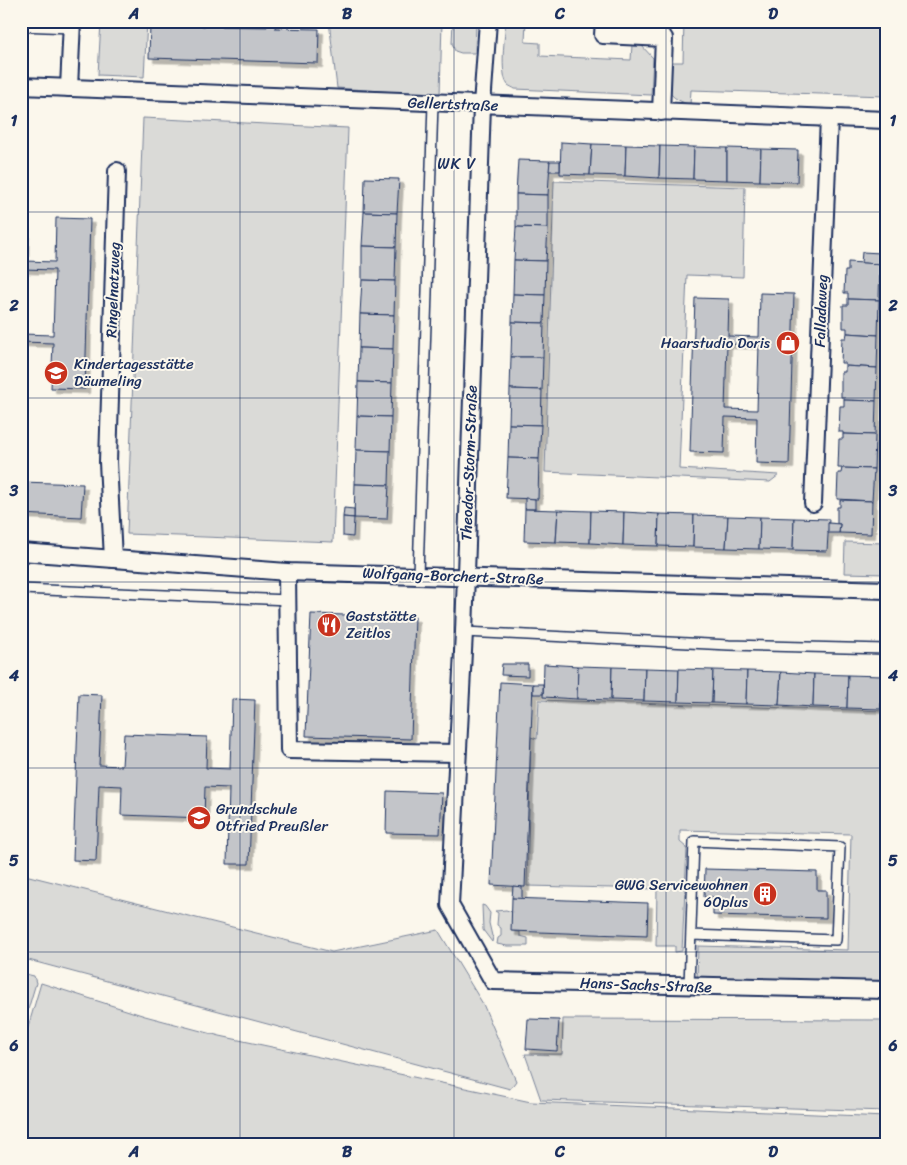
<svg xmlns="http://www.w3.org/2000/svg" width="907" height="1165" font-family="Sriracha,sans-serif">
  <defs>
    <filter id="shadow"><feDropShadow dx="4.5" dy="4.5" stdDeviation="0" flood-color="#0004"/></filter>
  </defs>
  <rect width="100%" height="100%" fill="#fbf7ec"/>
  <filter id="ink" filterUnits="userSpaceOnUse"><feTurbulence type="fractalNoise" baseFrequency=".02" numOctaves="2"/><feDisplacementMap in="SourceGraphic" scale="10" xChannelSelector="R" yChannelSelector="G"/><feConvolveMatrix kernelMatrix="1 2 1 2 8 2 1 2 1" color-interpolation-filters="sRGB"/></filter>
  <g filter="url(#ink)">
    <g fill="#dadad7" stroke="#7a849a">
      <path d="M101 21H147L144 77 98 75Z"/>
      <path d="M329 21H442L440 95 337 88Z"/>
      <path d="M453 21H476L475 53H461L455 51 452 43Z"/>
      <path d="M506 21H526L525 42 540 43V56L631 60 632 45H641L653 58 651 95 515 89C514 88 509 86 508 85 499 74 505 35 506 21Z"/>
      <path d="M684 21H886V96L691 90 690 105C662 95 668 88 669 62H683Z"/>
      <path d="M143 118 348 128 333 542 127 534Z"/>
      <path d="M554 181 745 187 743 277 687 275 679 469 779 475 770 482 545 472Z"/>
      <path d="M886 536V574L844 573 845 542 885 543Z"/>
      <path d="M539 700 886 711 882 985 697 980 698 946 848 950 851 834 680 830V842L687 848 682 951 675 952V946H656L657 889 527 886 531 737 537 739Z"/>
      <path d="M21 874 332 952 438 930 483 1004 516 1081 510 1089 21 958Z"/>
      <path d="M482 905 485 906 490 913 489 923 492 936 493 937 492 942 483 930Z"/>
      <path d="M506 910 512 912V931L520 932V936L528 938V946H507L497 944 498 938 501 936V928L497 925 498 913 495 911Z"/>
      <path d="M21 973 34 976 36 983 21 1033Z"/>
      <path d="M41 983 145 1016 220 1036 531 1102 886 1117V1144H51L21 1136V1051Z"/>
      <path d="M563 1019 886 1020V1111L541 1100 525 1054H562Z"/>
    </g>
    <g fill="#c3c5c9" stroke="#1b2f5e" fill-rule="evenodd" filter="url(#shadow)">
      <path d="M195 21H202V26L267 27V21H276L275 28 319 29 318 63 149 58 150 24 194 26Z"/>
      <path d="M561 142 592 144 590 175 560 174Z"/>
      <path d="M592 144 626 145 625 176 590 175Z"/>
      <path d="M626 145 660 146 659 178 625 176Z"/>
      <path d="M660 146 694 147 693 179 659 178Z"/>
      <path d="M694 147 727 148V180L693 179Z"/>
      <path d="M727 148 761 149 760 181 727 180Z"/>
      <path d="M761 149 798 150 797 182 760 181Z"/>
      <path d="M518 160 550 161 548 195 516 194Z"/>
      <path d="M550 161H560V171H549Z"/>
      <path d="M365 178 399 179 397 213 364 212Z"/>
      <path d="M516 194 548 195V228L516 227Z"/>
      <path d="M364 212 397 213 396 247 362 246Z"/>
      <path d="M56 218 90 219 85 389 51 388 53 343 21 342V334L53 335 55 270 23 269 21 332V224H25L24 261 55 262Z"/>
      <path d="M516 227 548 228 546 261 514 260Z"/>
      <path d="M362 246 396 247 395 281 362 280Z"/>
      <path d="M862 252 881 253 880 264 861 263Z"/>
      <path d="M514 260 546 261 545 295 513 294Z"/>
      <path d="M848 262 880 264 879 300 848 299V293H844L845 271H848Z"/>
      <path d="M362 280 395 281 394 315 360 314Z"/>
      <path d="M760 293 794 294 789 464 756 463 757 418 725 417 724 453 690 452 695 298 729 299 728 336 759 337ZM727 344 759 345 757 410 725 409Z"/>
      <path d="M513 294 545 295 544 323 512 322Z"/>
      <path d="M848 299 879 300 878 335 847 333V328H843V305H848Z"/>
      <path d="M360 314 394 315 393 349 359 348Z"/>
      <path d="M512 322 544 323 543 357H511Z"/>
      <path d="M847 333 878 335 877 368 845 366V363H841L842 338H846Z"/>
      <path d="M359 348 393 349 392 383 358 382Z"/>
      <path d="M511 357H543L542 390 510 389Z"/>
      <path d="M845 366 877 368 876 401 844 400V397H841V372H845Z"/>
      <path d="M358 382 392 383 391 417 357 416Z"/>
      <path d="M510 389 542 390 541 425 509 424Z"/>
      <path d="M844 400 876 401 875 435 843 434V432H839L840 406H844Z"/>
      <path d="M357 416 391 417 390 451 356 450Z"/>
      <path d="M509 424 541 425 539 459 508 458Z"/>
      <path d="M843 434 875 435 874 469 838 468 839 439H843Z"/>
      <path d="M356 450 390 451 389 485 355 484Z"/>
      <path d="M508 458 539 459 538 499 506 498Z"/>
      <path d="M842 468 874 469 872 501 837 499 838 473H841Z"/>
      <path d="M21 482 83 484 81 517 21 514Z"/>
      <path d="M355 484 389 485 387 519 354 518Z"/>
      <path d="M525 498 535 499V509H525Z"/>
      <path d="M840 500 872 501 871 534 839 533 840 524H837V507H840Z"/>
      <path d="M344 508 354 509V518L343 517Z"/>
      <path d="M525 509 558 510 556 542 524 541Z"/>
      <path d="M558 510 591 511 590 543 556 542Z"/>
      <path d="M591 511 624 512 623 545 590 543Z"/>
      <path d="M624 512 659 514 658 546 623 545Z"/>
      <path d="M659 514 694 515 693 547 658 546Z"/>
      <path d="M694 515 728 516 726 548 693 547Z"/>
      <path d="M728 516 760 517 759 549 726 548Z"/>
      <path d="M343 517 354 518 353 537 343 536Z"/>
      <path d="M760 517 794 518 793 550 759 549Z"/>
      <path d="M794 518 829 519 827 551 793 550Z"/>
      <path d="M828 523 840 524 839 533H828Z"/>
      <path d="M311 614 415 617 411 739 306 736Z"/>
      <path d="M502 664H528V676L501 675Z"/>
      <path d="M544 664 578 666 577 699 543 697Z"/>
      <path d="M578 666 612 667 611 700 577 699Z"/>
      <path d="M612 667 645 668 644 701 611 700Z"/>
      <path d="M645 668 679 669 678 702 644 701Z"/>
      <path d="M679 669 713 670 712 703 678 702Z"/>
      <path d="M713 670 747 671 746 704 712 703Z"/>
      <path d="M747 671 781 672 779 705 746 704Z"/>
      <path d="M781 672 814 674 813 707 779 705Z"/>
      <path d="M814 674 848 675 847 708 813 707Z"/>
      <path d="M848 675 882 676 881 709 847 708Z"/>
      <path d="M882 676H886V709H881Z"/>
      <path d="M500 682 533 684 525 887 491 885Z"/>
      <rect x="533" y="684" width="10" height="10"/>
      <path d="M79 694 102 695 99 765 122 766 124 734 207 737 206 768 230 769 232 699 255 700 249 864H227L229 788 205 787 204 818 121 815 122 786 99 785 96 861 73 860Z"/>
      <path d="M387 791 442 793 440 834 386 833Z"/>
      <path d="M705 869 817 872V890H826V918L713 915V897H704Z"/>
      <path d="M513 886 522 887V899L512 898Z"/>
      <path d="M512 898 648 903 647 936 511 931Z"/>
      <path d="M528 1019 559 1020 557 1051 526 1049Z"/>
    </g>
    <g fill="none" stroke-linecap="round" stroke-linejoin="round">
      <g stroke="#1b2f5e" stroke-width="12">
        <g id="service">
          <path d="M21 26 71 28"/>
          <path d="M418 575 433 103"/>
          <path d="M21 589 288 600"/>
          <path d="M464 632 729 645 886 649"/>
          <path d="M689 986 694 841 840 847 836 940 691 935"/>
        </g>
      </g>
      <g stroke="#1b2f5e" stroke-width="20">
        <g id="minor">
          <path d="M488 21 482 105 464 632 450 905 493 981 886 990"/>
          <path d="M604 21 603 35 664 38 661 112"/>
          <path d="M21 86 886 120"/>
          <path d="M69 88 72 21"/>
          <path d="M813 503 829 118"/>
          <path d="M21 552 287 572 886 590"/>
          <path d="M113 559 108 462 117 171"/>
          <path d="M287 572 289 750 457 753"/>
        </g>
      </g>
      <use href="#service" stroke="#fbf7ec" stroke-width="9"/>
      <use href="#minor" stroke="#fbf7ec" stroke-width="16"/>
    </g>
  </g>
  <path fill="none" stroke="#1b2f5e" stroke-width="1" stroke-opacity="0.55" d="M240 21V1144M454 21V1144M666 21V1144M21 212H886M21 398H886M21 582H886M21 768H886M21 952H886"/>
  <defs>
    <g id="shop-disc" transform="scale(1.25)"><circle r="9.5" fill="#c8321e" stroke="#fbf7ec"/><path d="M-5-2.5h2.3a2.7 3.5 0 0 1 5.4 0H5L5.5 6h-11ZM-1.5-2.5h3a1.5 2.3 0 0 0-3 0Z" fill="#fff"/></g>
    <g id="school-disc" transform="scale(1.25)"><circle r="9.5" fill="#c8321e" stroke="#fbf7ec"/><path d="M0-5L7-2L0 1L-7-2ZM-4 1L0 2.5L4 1V4Q0 6-4 4Z" fill="#fff"/></g>
    <g id="restaurant-disc" transform="scale(1.25)"><circle r="9.5" fill="#c8321e" stroke="#fbf7ec"/><path d="M-5-6h1v4h1v-4h1v4h1v-4h1v5L-1.5 .5V6h-2V.5L-5-1ZM5-6V6H3V1.5H1.5Q1.5-4 5-6Z" fill="#fff"/></g>
    <g id="building-disc" transform="scale(1.25)"><circle r="9.5" fill="#c8321e" stroke="#fbf7ec"/><path d="M-4-6H4V6H1V3H-1V6H-4ZM-2.5-4.3h1.7v1.8h-1.7ZM.8-4.3h1.7v1.8H.8ZM-2.5-1h1.7V.8h-1.7ZM.8-1h1.7V.8H.8Z" fill="#fff"/></g>
  </defs>
  <g fill-rule="evenodd">
    <use href="#shop-disc" x="788" y="343"/>
    <use href="#school-disc" x="56" y="373"/>
    <use href="#restaurant-disc" x="329" y="625"/>
    <use href="#school-disc" x="199" y="818"/>
    <use href="#building-disc" x="765" y="894"/>
  </g>
  <g text-anchor="middle" dominant-baseline="central" stroke-width="4" stroke-linejoin="round" paint-order="stroke">
    <g font-size="15" fill="#1b2f5e" stroke="#fbf7ec">
      <text transform="translate(453 104) rotate(2)">Gellertstraße</text>
      <text transform="translate(113 290) rotate(-88)">Ringelnatzweg</text>
      <text transform="translate(821 311) rotate(-88)">Falladaweg</text>
      <text transform="translate(469 463) rotate(-88)">Theodor-Storm-Straße</text>
      <text transform="translate(453 576) rotate(2)">Wolfgang-Borchert-Straße</text>
      <text transform="translate(646 985) rotate(2)">Hans-Sachs-Straße</text>
    </g>
    <g font-size="15" fill="#1b2f5e" stroke="#fbf7ec" text-anchor="start">
      <text x="770" y="343" text-anchor="end">Haarstudio Doris</text>
      <text x="74" y="364">Kindertagesstätte<tspan x="74" dy="17">Däumeling</tspan></text>
      <text x="346" y="616">Gaststätte<tspan x="346" dy="17">Zeitlos</tspan></text>
      <text x="216" y="809">Grundschule<tspan x="216" dy="17">Otfried Preußler</tspan></text>
      <text x="748" y="885" text-anchor="end">GWG Servicewohnen<tspan x="748" dy="17">60plus</tspan></text>
    </g>
    <g font-size="16" letter-spacing="1" fill="#1b2f5e" stroke="#fbf7ec">
      <text x="457" y="163">WK V</text>
    </g>
  </g>
  <rect width="907" height="1165" fill="none" stroke="#fbf7ec" stroke-width="55"/>
  <rect x="28" y="28" width="852" height="1110" fill="none" stroke="#1b2f5e" stroke-width="2"/>
  <g font-size="16" text-anchor="middle" font-weight="bold" fill="#1b2f5e">
    <text x="134" y="19">A</text>
    <text x="347" y="19">B</text>
    <text x="560" y="19">C</text>
    <text x="773" y="19">D</text>
    <text x="14" y="126">1</text>
    <text x="893" y="126">1</text>
    <text x="14" y="311">2</text>
    <text x="893" y="311">2</text>
    <text x="14" y="496">3</text>
    <text x="893" y="496">3</text>
    <text x="14" y="681">4</text>
    <text x="893" y="681">4</text>
    <text x="14" y="866">5</text>
    <text x="893" y="866">5</text>
    <text x="14" y="1051">6</text>
    <text x="893" y="1051">6</text>
    <text x="134" y="1157">A</text>
    <text x="347" y="1157">B</text>
    <text x="560" y="1157">C</text>
    <text x="773" y="1157">D</text>
  </g>
</svg>
